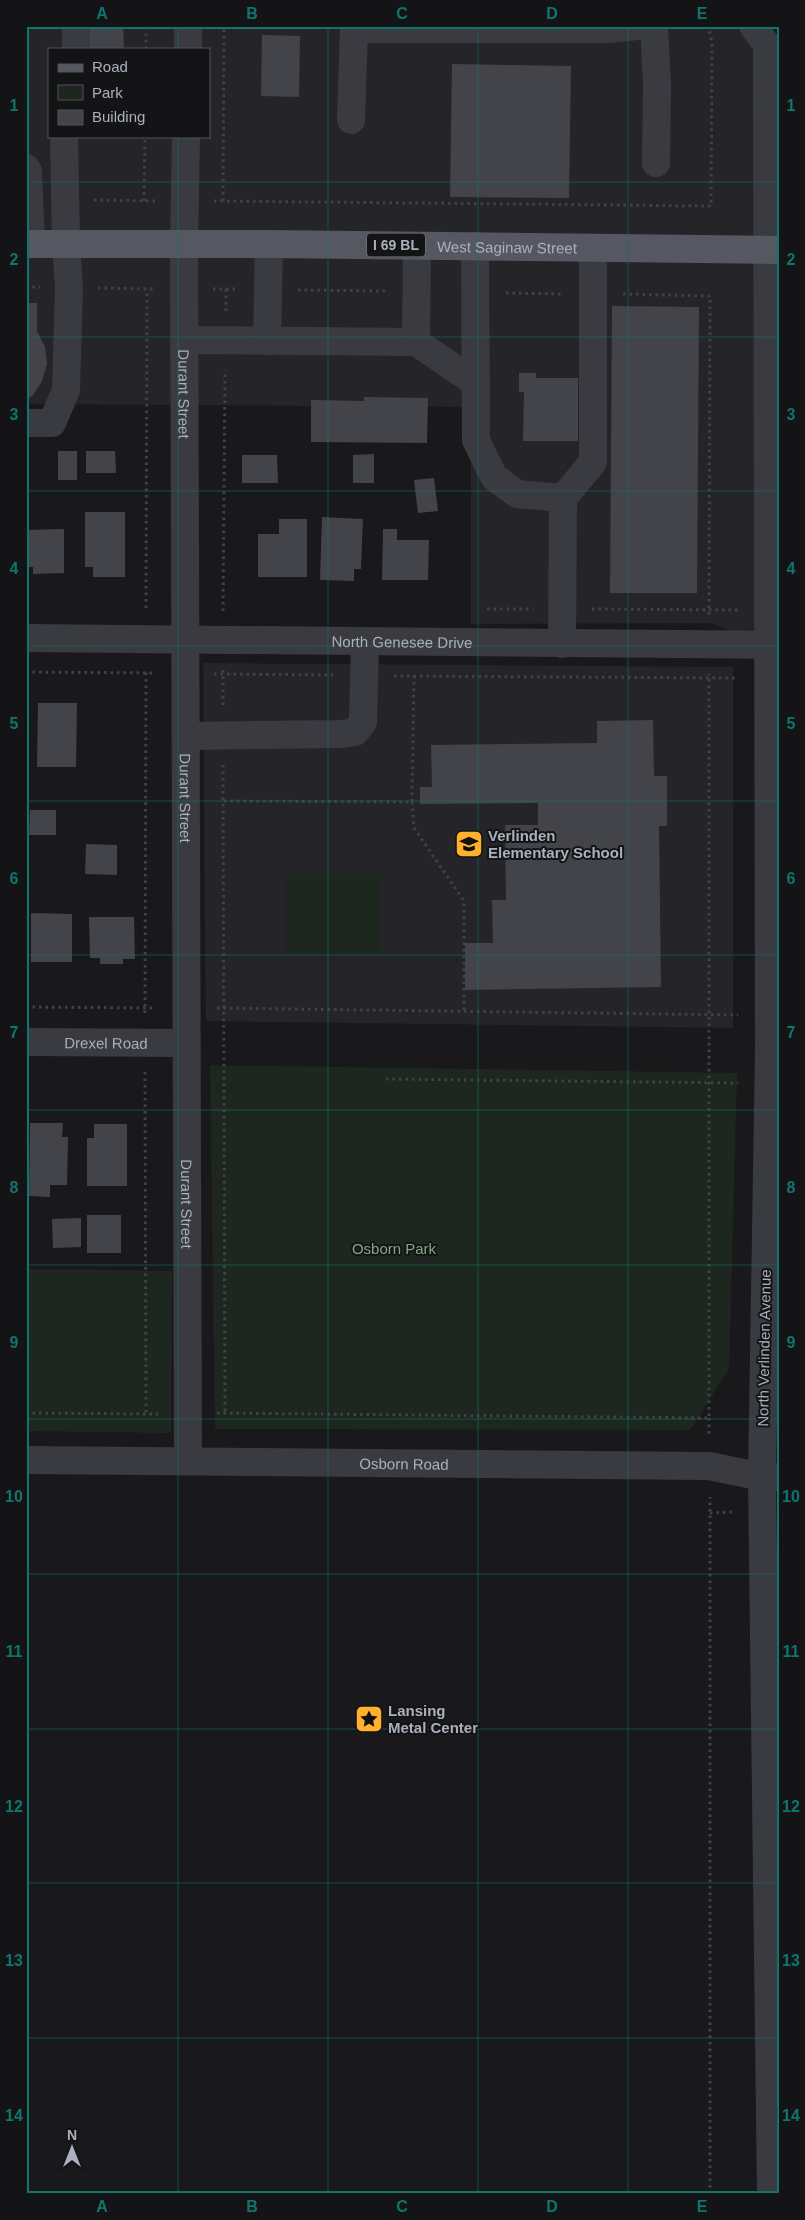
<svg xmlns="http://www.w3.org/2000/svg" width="805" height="2220" font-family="Helvetica,sans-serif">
  <rect width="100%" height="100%" fill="#19191c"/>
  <g fill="#252529" fill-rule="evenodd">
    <path d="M26 26H753L767 45 779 32V250L767 645 710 623 471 624V407L26 404ZM49 49H209V136H49Z"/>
    <path d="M203 663 733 667V1028L206 1021Z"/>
  </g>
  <g fill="#1e271f">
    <rect x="285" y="874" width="95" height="83"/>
    <path d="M210 1065 737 1073 729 1369 690 1430 215 1429Z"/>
    <path d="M26 1269 172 1271 171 1433 26 1431Z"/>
  </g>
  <g fill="#434449">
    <path d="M87 26H123L124 49H87Z"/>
    <path d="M262 35 300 36 299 97 261 96Z"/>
    <path d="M452 64 571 66 569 198 450 197Z"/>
    <path d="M26 303H37V331L45 347 47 364 42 381 33 395 26 400Z"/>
    <path d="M612 306 699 307 697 593H610Z"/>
    <path d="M519 373H536V378H578V441H523L524 392H519Z"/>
    <path d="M364 397 428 398 427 443 311 442V400L364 401Z"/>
    <rect x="58" y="451" width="19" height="29"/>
    <path d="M86 451H115L116 473H86Z"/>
    <path d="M374 454V483H353V455Z"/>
    <path d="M242 455H277L278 483H242Z"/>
    <path d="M434 478 438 511 418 513 414 480Z"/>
    <path d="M85 512H125V577H93V567H85Z"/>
    <path d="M322 517 363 519 361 569H354V581L320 580Z"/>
    <path d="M279 519H307V577H258V534H279Z"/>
    <path d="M64 529V573L33 574V567H28L27 530Z"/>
    <path d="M383 529H397V540H429L428 580H382Z"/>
    <path d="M38 703H77L76 767H37Z"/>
    <path d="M653 720 654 776H667V826H659L661 987 465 990V943H493L492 900H506L505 825H538V803L420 804V787H432L431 745 597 743V721Z"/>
    <path d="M30 810H56V835H29Z"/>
    <path d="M86 844 117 845V875L85 874Z"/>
    <path d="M31 913 72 914V962H31Z"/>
    <path d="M89 917H134L135 959H123V964H100V958H90Z"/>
    <path d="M30 1123H63L62 1137H68L67 1185H50V1197L29 1196Z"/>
    <path d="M94 1124H127V1186H87V1138H94Z"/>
    <rect x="87" y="1215" width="34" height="38"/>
    <path d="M81 1218V1247L53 1248 52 1219Z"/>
  </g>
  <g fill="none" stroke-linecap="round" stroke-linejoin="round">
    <g stroke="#404248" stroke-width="3" stroke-dasharray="2.5 4" stroke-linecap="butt">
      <path d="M146 49V26"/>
      <path d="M94 200 156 201"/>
      <path d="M144 201 145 136"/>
      <path d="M214 201 711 206 712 42 708 26"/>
      <path d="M223 201 224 26"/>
      <path d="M26 287H40"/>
      <path d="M98 288 154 289"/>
      <path d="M213 289H237"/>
      <path d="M298 290 387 291"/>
      <path d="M506 293 562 294"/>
      <path d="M623 294 710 296 709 615"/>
      <path d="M226 311V289"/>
      <path d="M146 608 147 289"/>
      <path d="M487 609H533"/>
      <path d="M592 609 738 610"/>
      <path d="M223 611 225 370"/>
      <path d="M223 670V706"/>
      <path d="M26 672 156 673"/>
      <path d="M214 674 333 675"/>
      <path d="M394 676 738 678"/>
      <path d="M223 765 225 1413"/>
      <path d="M224 801 412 802 414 676"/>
      <path d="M412 802 414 828 464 901V1012"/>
      <path d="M26 1007 156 1008"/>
      <path d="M217 1008 738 1015"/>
      <path d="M145 1013 146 669"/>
      <path d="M145 1072 146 1414"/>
      <path d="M386 1079 738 1083"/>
      <path d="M26 1413 158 1414"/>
      <path d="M217 1413 709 1418V674"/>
      <path d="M709 1418V1436"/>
      <path d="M710 1513 732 1512"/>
      <path d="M710 2194V1497"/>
    </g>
    <g stroke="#3a3b41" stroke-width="28">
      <path d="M76 26V49"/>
      <path d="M654 26 657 85 656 163"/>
      <path d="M753 26 767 45 769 1048 762 1477 771 2194"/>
      <path d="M354 29H608L637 26"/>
      <path d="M188 49V26"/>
      <path d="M351 120 354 26"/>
      <path id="s1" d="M186 136 184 244 188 1460"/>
      <path d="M26 168 28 171 31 244"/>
      <path d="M475 246 476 440 494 477 517 494 563 498"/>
      <path d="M185 340 416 342 417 246"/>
      <path d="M267 341 269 244"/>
      <path d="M416 342 476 383"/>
      <path d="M26 423H52L66 390 69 288 66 244 64 136"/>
      <path id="s2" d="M26 638 779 645"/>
      <path d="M562 644 563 498 593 462V248"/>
      <path d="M186 736 341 734 355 732 363 722 365 642"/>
      <path id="s3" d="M26 1042 186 1043"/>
      <path id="s4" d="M26 1460 709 1466 762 1477H779"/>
    </g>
    <path stroke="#555860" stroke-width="28" id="s5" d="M26 244H269L779 250"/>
  </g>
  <path fill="none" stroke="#0f766e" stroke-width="1" stroke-opacity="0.55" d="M178 26V49M328 26V2194M478 26V2194M628 26V2194M178 136V2194M26 182H779M26 337H779M26 491H779M26 646H779M26 801H779M26 955H779M26 1110H779M26 1265H779M26 1419H779M26 1574H779M26 1729H779M26 1883H779M26 2038H779"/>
  <defs>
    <g id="school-square" transform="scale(1.4375)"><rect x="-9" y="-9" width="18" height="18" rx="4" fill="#ffb12e" stroke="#141417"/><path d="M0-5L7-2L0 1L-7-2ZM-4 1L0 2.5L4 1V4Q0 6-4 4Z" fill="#111"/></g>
    <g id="sight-square" transform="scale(1.4375)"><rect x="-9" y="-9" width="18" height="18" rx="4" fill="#ffb12e" stroke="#141417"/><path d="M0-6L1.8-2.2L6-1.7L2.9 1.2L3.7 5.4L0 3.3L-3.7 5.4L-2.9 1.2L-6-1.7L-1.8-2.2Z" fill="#111"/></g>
  </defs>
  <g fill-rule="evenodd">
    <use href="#school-square" x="469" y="844"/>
    <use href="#sight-square" x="369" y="1719"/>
  </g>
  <g text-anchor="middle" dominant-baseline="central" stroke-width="4" stroke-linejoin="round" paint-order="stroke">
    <rect fill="#141417" stroke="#7d828a" stroke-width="1" x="367" y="233.5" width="58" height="23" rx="4"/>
    <g font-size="14" font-weight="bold" fill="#aab1bc">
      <text x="396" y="245">I 69 BL</text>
    </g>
    <g font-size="15" fill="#aab1bc" stroke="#141417">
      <text stroke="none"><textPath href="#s5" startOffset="481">West Saginaw Street</textPath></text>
      <text stroke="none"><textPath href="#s1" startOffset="258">Durant Street</textPath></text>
      <text stroke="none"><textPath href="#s2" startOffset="376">North Genesee Drive</textPath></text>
      <text stroke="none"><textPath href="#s1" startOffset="662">Durant Street</textPath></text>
      <text stroke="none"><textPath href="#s3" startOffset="80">Drexel Road</textPath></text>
      <text stroke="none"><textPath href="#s1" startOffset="1068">Durant Street</textPath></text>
      <text transform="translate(764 1348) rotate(-89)">North Verlinden Avenue</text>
      <text stroke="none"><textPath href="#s4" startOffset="378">Osborn Road</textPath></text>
    </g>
    <g font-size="15" font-weight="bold" fill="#aab1bc" stroke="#141417" text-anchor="start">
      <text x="488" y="835">Verlinden<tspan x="488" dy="17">Elementary School</tspan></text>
      <text x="388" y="1710">Lansing<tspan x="388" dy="17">Metal Center</tspan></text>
    </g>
    <g font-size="15" fill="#80a981" stroke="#141417">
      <text x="394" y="1248">Osborn Park</text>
    </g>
  </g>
  <rect width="805" height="2220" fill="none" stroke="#141417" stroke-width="55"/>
  <rect x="48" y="48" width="162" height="90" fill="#141417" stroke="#505359"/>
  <rect x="58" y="64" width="25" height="8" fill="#555860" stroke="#505359"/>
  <text x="92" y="72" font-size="15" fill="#aab1bc">Road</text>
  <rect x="58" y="85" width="25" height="15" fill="#1e271f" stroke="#505359"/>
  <text x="92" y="98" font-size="15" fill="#aab1bc">Park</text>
  <rect x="58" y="110" width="25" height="15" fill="#434449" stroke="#505359"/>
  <text x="92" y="122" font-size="15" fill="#aab1bc">Building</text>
  <g transform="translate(72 2148)" stroke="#141417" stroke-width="4" paint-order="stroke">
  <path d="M0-4L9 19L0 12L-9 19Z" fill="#aab1bc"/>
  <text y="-8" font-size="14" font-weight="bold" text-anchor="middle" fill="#aab1bc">N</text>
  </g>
  <rect x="28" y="28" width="750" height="2164" fill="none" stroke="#0f766e" stroke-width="2"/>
  <g font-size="16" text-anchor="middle" font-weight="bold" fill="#0f766e">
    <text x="102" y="19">A</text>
    <text x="252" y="19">B</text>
    <text x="402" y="19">C</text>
    <text x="552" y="19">D</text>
    <text x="702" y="19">E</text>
    <text x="14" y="111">1</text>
    <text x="791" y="111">1</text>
    <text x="14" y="265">2</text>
    <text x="791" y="265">2</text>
    <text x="14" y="420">3</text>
    <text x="791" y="420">3</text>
    <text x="14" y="574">4</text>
    <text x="791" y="574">4</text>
    <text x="14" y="729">5</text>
    <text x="791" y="729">5</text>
    <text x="14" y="884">6</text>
    <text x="791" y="884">6</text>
    <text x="14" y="1038">7</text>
    <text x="791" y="1038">7</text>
    <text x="14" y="1193">8</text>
    <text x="791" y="1193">8</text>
    <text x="14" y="1348">9</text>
    <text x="791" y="1348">9</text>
    <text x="14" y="1502">10</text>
    <text x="791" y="1502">10</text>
    <text x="14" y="1657">11</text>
    <text x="791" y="1657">11</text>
    <text x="14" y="1812">12</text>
    <text x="791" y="1812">12</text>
    <text x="14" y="1966">13</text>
    <text x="791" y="1966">13</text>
    <text x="14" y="2121">14</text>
    <text x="791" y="2121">14</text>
    <text x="102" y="2212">A</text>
    <text x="252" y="2212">B</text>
    <text x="402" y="2212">C</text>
    <text x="552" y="2212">D</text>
    <text x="702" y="2212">E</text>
  </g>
</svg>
